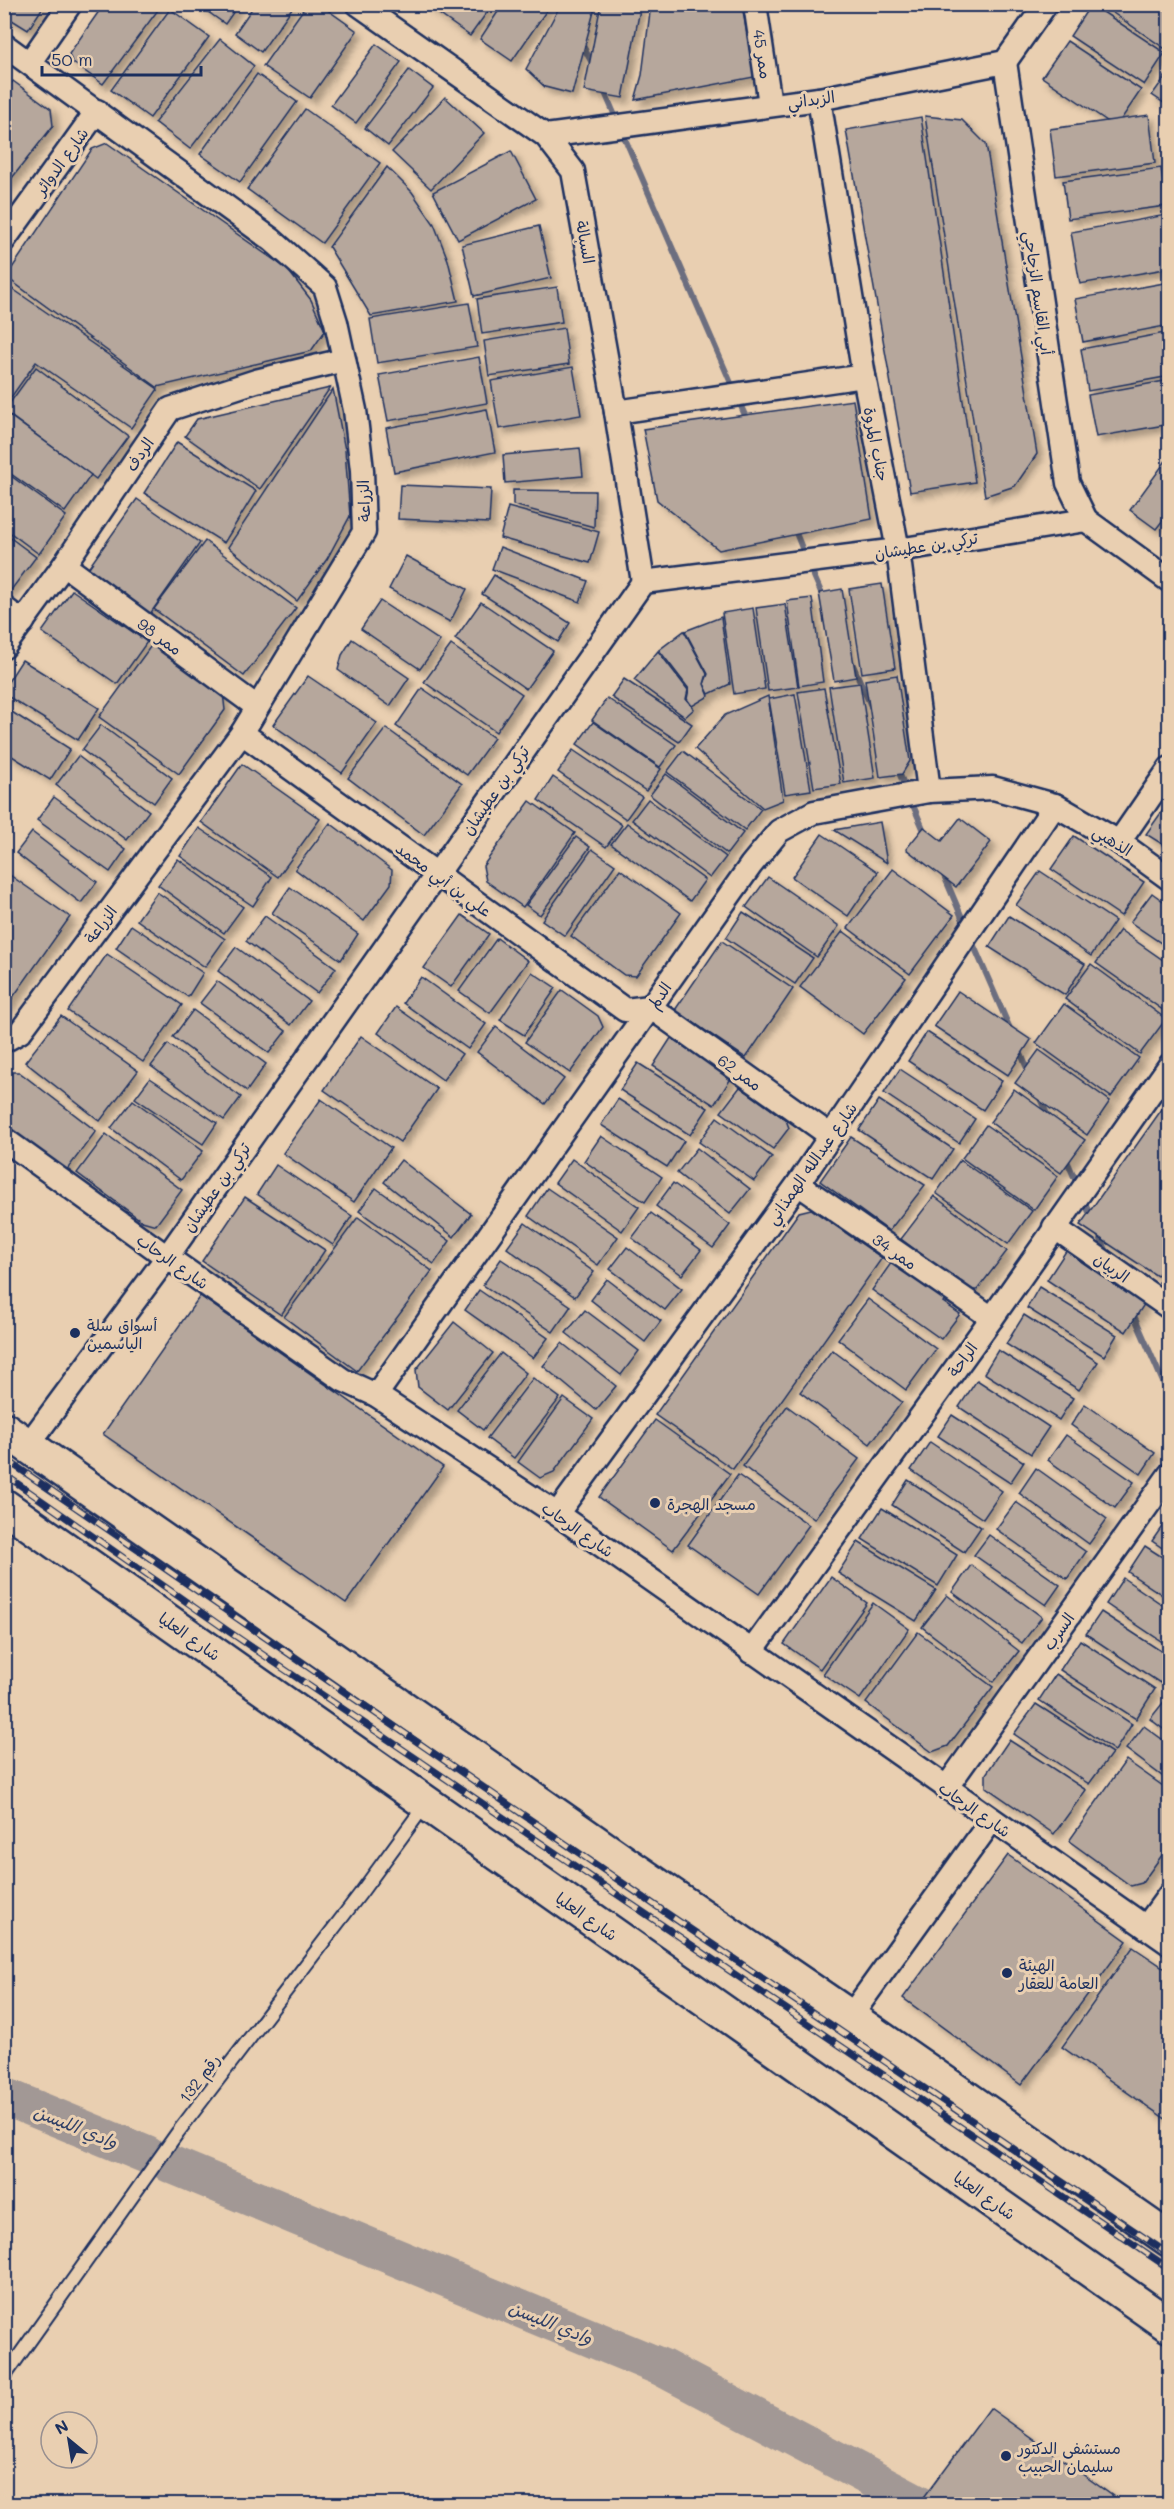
<svg xmlns="http://www.w3.org/2000/svg" width="1174" height="2509" font-family="Mali,'Playpen Sans Arabic',sans-serif">
  <defs>
    <filter id="shadow"><feDropShadow dx="5.5" dy="5.5" stdDeviation="3" flood-color="#0004"/></filter>
  </defs>
  <rect width="100%" height="100%" fill="#e9cfb1"/>
  <filter id="ink" filterUnits="userSpaceOnUse"><feTurbulence type="fractalNoise" baseFrequency=".0167" numOctaves="2"/><feDisplacementMap in="SourceGraphic" scale="12" xChannelSelector="R" yChannelSelector="G"/><feConvolveMatrix kernelMatrix="1 2 1 2 8 2 1 2 1" color-interpolation-filters="sRGB"/></filter>
  <g filter="url(#ink)">
    <g fill="none" stroke-linecap="round" stroke-linejoin="round">
      <g stroke="#6c6e7f" stroke-width="6">
        <path d="M581 42 593 65"/>
        <path d="M603 88 734 390"/>
        <path d="M738 399 747 420"/>
        <path d="M794 528 806 558"/>
        <path d="M810 567 824 599"/>
        <path d="M852 663 871 706"/>
        <path d="M897 768 925 833"/>
        <path d="M943 873 966 927"/>
        <path d="M971 939 1011 1031"/>
        <path d="M1019 1049 1029 1073"/>
        <path d="M1039 1096 1049 1119"/>
        <path d="M1065 1156 1078 1186"/>
        <path d="M1083 1198 1092 1219"/>
        <path d="M1098 1233 1108 1254"/>
        <path d="M1132 1311 1170 1398"/>
      </g>
      <g stroke="#a29895" stroke-width="38">
        <path d="M4 2096 147 2155"/>
        <path d="M170 2164 661 2367 920 2504"/>
      </g>
    </g>
    <g fill="#b6a79c" stroke="#1b2f5e" stroke-width="1.5" filter="url(#shadow)">
      <path d="M4 4H45L28 30 4 15Z"/>
      <path d="M104 4 161 6 103 84 72 62 69 54Z"/>
      <path d="M197 4H239L225 24Z"/>
      <path d="M255 4H295L261 52 235 33Z"/>
      <path d="M307 4H319L357 31 310 98 263 66Z"/>
      <path d="M425 4H493L470 36Z"/>
      <path d="M503 4H551L512 61 480 39Z"/>
      <path d="M561 4H596L572 94 545 87 526 69Z"/>
      <path d="M601 4H641L623 98 584 91Z"/>
      <path d="M651 4H742L754 77 635 100 642 75Z"/>
      <path d="M1091 4 1165 53 1144 85 1070 36Z"/>
      <path d="M1100 4H1170V52Z"/>
      <path d="M170 9 209 37 150 118 111 90Z"/>
      <path d="M220 39 254 66 190 149 155 122Z"/>
      <path d="M1067 41 1141 90 1116 127 1042 77Z"/>
      <path d="M376 44 401 62 356 123 331 105Z"/>
      <path d="M409 70 433 88 388 146 365 128Z"/>
      <path d="M1170 70V107L1152 95Z"/>
      <path d="M257 74 297 102 240 182 200 154Z"/>
      <path d="M13 81 51 109 53 126 4 188V92Z"/>
      <path d="M445 97 484 133 431 189 392 152Z"/>
      <path d="M305 109 380 163 322 243 247 189Z"/>
      <path d="M1149 115 1155 163 1056 176 1050 129Z"/>
      <path d="M925 116 962 120 986 144 1037 454 1015 486 985 496Z"/>
      <path d="M921 117 975 482 910 492 846 130Z"/>
      <path d="M107 143 287 269 311 300 325 331 311 351 157 387 6 277 92 149Z"/>
      <path d="M511 151 536 199 458 240 433 192Z"/>
      <path d="M387 167 412 192 434 224 448 260 458 301 371 316 329 247Z"/>
      <path d="M1161 168 1166 206 1068 219 1063 181Z"/>
      <path d="M1166 215 1170 237V268L1080 284 1071 232Z"/>
      <path d="M539 226 551 278 474 296 462 245Z"/>
      <path d="M1170 282V325L1083 342 1075 299Z"/>
      <path d="M4 283 158 389 131 428 36 362 4 407Z"/>
      <path d="M557 287 562 322 482 334 477 299Z"/>
      <path d="M469 303 477 347 377 363 370 319Z"/>
      <path d="M564 328 569 364 489 376 484 341Z"/>
      <path d="M1170 332V376L1088 391 1081 349Z"/>
      <path d="M479 357 487 403 388 421 379 375Z"/>
      <path d="M36 367 128 436 96 479 4 411Z"/>
      <path d="M573 367 581 415 499 429 491 381Z"/>
      <path d="M1170 380V424L1096 437 1088 395Z"/>
      <path d="M330 388 260 489 185 436 197 419Z"/>
      <path d="M333 389 345 450 350 516 327 559 297 601 228 547Z"/>
      <path d="M853 400 872 519 719 550 657 500 643 429Z"/>
      <path d="M487 409 495 452 394 472 386 428Z"/>
      <path d="M7 414 91 475 65 512 4 469V417Z"/>
      <path d="M177 442 256 491 224 543 144 493Z"/>
      <path d="M580 448 583 476 505 483 503 455Z"/>
      <path d="M1170 455V511L1156 529 1130 510Z"/>
      <path d="M4 471 66 516 39 554 4 528Z"/>
      <path d="M400 485 491 489 489 523 398 519Z"/>
      <path d="M513 490 595 491 594 527 513 505Z"/>
      <path d="M137 499 200 543 150 614 87 570Z"/>
      <path d="M508 507 599 532 590 563 500 538Z"/>
      <path d="M4 533 36 557 8 594 4 591Z"/>
      <path d="M205 541 296 608 244 676 154 609Z"/>
      <path d="M500 547 588 581 580 602 492 569Z"/>
      <path d="M406 556 467 589 450 622 389 589Z"/>
      <path d="M494 575 570 623 558 642 482 594Z"/>
      <path d="M882 584 895 668 862 673 849 589Z"/>
      <path d="M842 589 856 677 834 681 819 593Z"/>
      <path d="M72 590 147 642 117 684 42 632Z"/>
      <path d="M812 598 823 682 799 686 787 601Z"/>
      <path d="M380 601 440 641 420 669 361 629Z"/>
      <path d="M481 602 553 651 526 689 455 639Z"/>
      <path d="M785 604 798 687 768 691 756 608Z"/>
      <path d="M753 608 765 689 734 694 722 613Z"/>
      <path d="M721 617 730 684 709 694 704 684 708 674 685 631Z"/>
      <path d="M684 631 707 674 704 684 709 696 692 706 687 699 689 689 659 650Z"/>
      <path d="M352 639 409 678 390 706 338 670 342 655Z"/>
      <path d="M153 643 223 693 225 710 179 774 99 717Z"/>
      <path d="M451 645 522 694 496 732 424 682Z"/>
      <path d="M658 651 688 690 686 699 694 709 685 717 634 680Z"/>
      <path d="M22 660 99 708 78 740 4 694V688Z"/>
      <path d="M897 675 910 761 902 774 880 777 865 680Z"/>
      <path d="M308 676 377 723 342 773 273 725Z"/>
      <path d="M624 679 692 724 679 742 611 697Z"/>
      <path d="M860 683 875 778 844 783 829 687Z"/>
      <path d="M422 688 494 738 467 775 396 726Z"/>
      <path d="M824 688 841 784 814 788 798 692Z"/>
      <path d="M795 694 811 790 785 794 769 699Z"/>
      <path d="M768 696 783 800 763 808 695 749 725 715Z"/>
      <path d="M607 698 676 745 660 767 592 720Z"/>
      <path d="M4 707 70 749 50 780 4 751Z"/>
      <path d="M593 722 661 769 646 791 577 744Z"/>
      <path d="M101 725 172 778 154 803 82 750Z"/>
      <path d="M386 728 462 784 424 835 348 778Z"/>
      <path d="M573 750 642 797 626 819 558 772Z"/>
      <path d="M683 751 761 809 745 830 667 772Z"/>
      <path d="M78 756 149 811 127 840 56 785Z"/>
      <path d="M242 764 320 819 278 877 201 822Z"/>
      <path d="M666 774 743 833 727 854 650 795Z"/>
      <path d="M553 777 622 825 606 847 538 800Z"/>
      <path d="M54 797 126 849 110 872 37 820Z"/>
      <path d="M648 799 726 857 710 878 632 820Z"/>
      <path d="M1170 800V849L1146 834Z"/>
      <path d="M530 801 575 833 523 907 486 881 483 866Z"/>
      <path d="M960 818 991 842 956 887 906 849 924 827 942 841Z"/>
      <path d="M880 822 887 863 834 830Z"/>
      <path d="M330 823 392 870 391 884 364 921 295 869Z"/>
      <path d="M627 823 705 880 690 901 611 844Z"/>
      <path d="M199 828 272 877 253 906 180 856Z"/>
      <path d="M32 832 97 882 81 903 16 853Z"/>
      <path d="M822 834 878 872 848 916 792 877Z"/>
      <path d="M1074 836 1144 882 1121 916 1051 869Z"/>
      <path d="M576 837 590 847 540 915 526 905Z"/>
      <path d="M592 849 615 865 565 936 542 920Z"/>
      <path d="M178 859 243 907 224 933 158 885Z"/>
      <path d="M620 869 681 913 636 976 624 975 571 936Z"/>
      <path d="M893 869 954 915 910 974 848 928Z"/>
      <path d="M4 871 70 917 4 1010Z"/>
      <path d="M1040 871 1115 921 1091 956 1016 905Z"/>
      <path d="M768 877 839 926 817 957 746 907Z"/>
      <path d="M290 887 358 934 341 960 272 913Z"/>
      <path d="M157 892 225 939 205 967 137 920Z"/>
      <path d="M1152 893 1170 906V949L1130 922Z"/>
      <path d="M743 912 813 958 795 984 726 938Z"/>
      <path d="M462 915 489 934 451 987 424 968Z"/>
      <path d="M265 916 336 968 317 993 246 941Z"/>
      <path d="M1009 916 1085 964 1065 995 989 947Z"/>
      <path d="M131 925 203 973 188 997 116 948Z"/>
      <path d="M1120 930 1170 965V1015L1096 963Z"/>
      <path d="M843 931 906 978 863 1034 800 987Z"/>
      <path d="M497 938 528 961 490 1013 459 991Z"/>
      <path d="M722 941 793 989 746 1058 675 1010Z"/>
      <path d="M236 947 309 1001 291 1025 218 971Z"/>
      <path d="M107 954 182 1005 143 1062 68 1011Z"/>
      <path d="M1091 964 1166 1019 1140 1054 1065 999Z"/>
      <path d="M532 972 556 988 524 1035 500 1020Z"/>
      <path d="M421 977 486 1024 468 1049 403 1003Z"/>
      <path d="M217 981 286 1031 269 1053 200 1003Z"/>
      <path d="M562 990 598 1016 603 1027 570 1073 525 1042Z"/>
      <path d="M958 991 1031 1040 1008 1075 934 1026Z"/>
      <path d="M1064 1004 1139 1058 1111 1097 1036 1043Z"/>
      <path d="M396 1007 462 1054 443 1080 378 1033Z"/>
      <path d="M193 1010 266 1064 247 1091 173 1037Z"/>
      <path d="M61 1016 138 1071 100 1121 25 1062Z"/>
      <path d="M496 1027 564 1079 545 1104 477 1052Z"/>
      <path d="M927 1032 1002 1081 983 1110 908 1061Z"/>
      <path d="M361 1036 437 1089 400 1142 324 1090Z"/>
      <path d="M671 1038 732 1077 714 1105 653 1066Z"/>
      <path d="M168 1044 241 1097 224 1120 151 1066Z"/>
      <path d="M1039 1050 1110 1101 1087 1135 1015 1083Z"/>
      <path d="M638 1063 708 1108 690 1135 620 1090Z"/>
      <path d="M900 1069 975 1119 959 1143 884 1093Z"/>
      <path d="M4 1072H19L96 1131 66 1171 4 1124Z"/>
      <path d="M150 1078 217 1123 203 1144 135 1098Z"/>
      <path d="M740 1087 786 1120 789 1128 773 1149 721 1112Z"/>
      <path d="M1014 1089 1085 1140 1061 1173 990 1122Z"/>
      <path d="M321 1099 391 1148 354 1202 283 1153Z"/>
      <path d="M618 1099 684 1141 667 1167 601 1125Z"/>
      <path d="M1169 1099 1170 1258 1157 1276 1080 1225Z"/>
      <path d="M133 1100 203 1151 181 1180 111 1128Z"/>
      <path d="M879 1100 953 1149 933 1179 859 1130Z"/>
      <path d="M717 1117 772 1157 754 1181 699 1142Z"/>
      <path d="M986 1125 1058 1176 1034 1210 962 1158Z"/>
      <path d="M106 1134 182 1190 156 1225 142 1221 77 1173Z"/>
      <path d="M601 1136 662 1177 645 1202 584 1161Z"/>
      <path d="M851 1137 925 1185 889 1231 820 1181Z"/>
      <path d="M697 1148 750 1189 730 1214 677 1173Z"/>
      <path d="M572 1159 639 1207 622 1231 555 1183Z"/>
      <path d="M401 1160 471 1214 454 1237 384 1182Z"/>
      <path d="M960 1160 1032 1211 1008 1244 936 1193Z"/>
      <path d="M276 1165 352 1216 333 1245 257 1194Z"/>
      <path d="M673 1183 730 1225 713 1248 656 1206Z"/>
      <path d="M376 1188 450 1241 434 1264 359 1211Z"/>
      <path d="M547 1188 618 1237 598 1265 528 1216Z"/>
      <path d="M934 1196 1007 1251 977 1290H968L901 1239Z"/>
      <path d="M245 1197 325 1250 281 1315 202 1261Z"/>
      <path d="M811 1209 882 1258 733 1469 655 1415 799 1212Z"/>
      <path d="M651 1213 701 1250 682 1275 632 1238Z"/>
      <path d="M358 1217 432 1271 357 1371 284 1317Z"/>
      <path d="M525 1223 594 1272 575 1297 507 1248Z"/>
      <path d="M627 1247 682 1289 665 1310 610 1269Z"/>
      <path d="M1066 1251 1145 1303 1126 1332 1047 1280Z"/>
      <path d="M501 1259 571 1306 553 1332 483 1285Z"/>
      <path d="M894 1259 947 1297 943 1302 960 1314 941 1339 872 1290Z"/>
      <path d="M1170 1267V1290L1159 1282Z"/>
      <path d="M607 1279 661 1321 645 1342 591 1300Z"/>
      <path d="M1039 1287 1117 1335 1104 1356 1027 1308Z"/>
      <path d="M479 1290 548 1338 533 1358 465 1310Z"/>
      <path d="M200 1296 443 1467 346 1603 103 1434Z"/>
      <path d="M868 1299 936 1349 906 1390 838 1339Z"/>
      <path d="M585 1310 639 1351 621 1375 566 1333Z"/>
      <path d="M1024 1315 1098 1362 1079 1390 1006 1344Z"/>
      <path d="M454 1322 493 1353 448 1410 418 1387 416 1370Z"/>
      <path d="M562 1343 616 1386 596 1410 543 1366Z"/>
      <path d="M832 1350 902 1402 870 1444 800 1392Z"/>
      <path d="M998 1350 1073 1398 1059 1420 984 1373Z"/>
      <path d="M501 1353 526 1373 483 1430 457 1410Z"/>
      <path d="M533 1378 560 1398 514 1458 487 1438Z"/>
      <path d="M977 1380 1049 1427 1031 1454 959 1407Z"/>
      <path d="M564 1398 593 1419 554 1472 540 1478 518 1462Z"/>
      <path d="M1085 1404 1155 1453 1141 1474 1071 1425Z"/>
      <path d="M787 1406 859 1459 814 1519 743 1466Z"/>
      <path d="M952 1415 1024 1462 1010 1483 938 1436Z"/>
      <path d="M655 1420 730 1474 673 1550 599 1497Z"/>
      <path d="M1066 1435 1134 1482 1115 1508 1048 1460Z"/>
      <path d="M930 1442 1002 1491 983 1519 911 1470Z"/>
      <path d="M1036 1468 1107 1519 1089 1544 1019 1493Z"/>
      <path d="M738 1475 809 1525 759 1594 688 1545Z"/>
      <path d="M908 1480 981 1527 964 1552 892 1505Z"/>
      <path d="M1016 1502 1086 1552 1067 1579 996 1529Z"/>
      <path d="M882 1508 957 1555 938 1586 862 1539Z"/>
      <path d="M1170 1515V1553L1152 1541Z"/>
      <path d="M989 1535 1060 1585 1046 1605 974 1555Z"/>
      <path d="M858 1542 936 1590 916 1621 838 1573Z"/>
      <path d="M1145 1546 1170 1562V1600L1128 1572Z"/>
      <path d="M971 1565 1042 1617 1022 1643 952 1592Z"/>
      <path d="M831 1577 867 1603 820 1669 784 1644Z"/>
      <path d="M1123 1578 1170 1610V1647L1106 1604Z"/>
      <path d="M947 1595 1019 1651 994 1682 922 1627Z"/>
      <path d="M873 1603 909 1629 860 1699 823 1674Z"/>
      <path d="M1101 1612 1170 1657V1669L1160 1683 1086 1634Z"/>
      <path d="M918 1632 993 1687 948 1746 932 1752 866 1703Z"/>
      <path d="M1080 1640 1155 1689 1136 1719 1060 1670Z"/>
      <path d="M1056 1674 1132 1724 1115 1751 1039 1700Z"/>
      <path d="M1170 1694V1734L1150 1719Z"/>
      <path d="M1036 1704 1112 1753 1089 1784 1014 1734Z"/>
      <path d="M1144 1726 1170 1745V1782L1126 1749Z"/>
      <path d="M1009 1740 1086 1790 1054 1834 986 1787V1774Z"/>
      <path d="M1126 1760 1170 1791V1844L1142 1883 1131 1886 1069 1841Z"/>
      <path d="M1008 1855 1127 1941 1021 2085 903 1998Z"/>
      <path d="M1133 1947 1170 1972V2122L1062 2047Z"/>
      <path d="M990 2408 1124 2504H919Z"/>
    </g>
    <g fill="none" stroke-linecap="round" stroke-linejoin="round">
      <g stroke="#1b2f5e" stroke-width="16">
        <path id="lane" d="M4 2377 178 2132 360 1894 425 1805"/>
      </g>
      <g stroke="#1b2f5e" stroke-width="27">
        <g id="street">
          <path d="M358 4 546 136 573 171 616 412 643 582"/>
          <path d="M755 4 770 104"/>
          <path d="M4 45 272 240 325 287 336 322 355 410 362 470 364 532 242 733 20 1032 4 1041"/>
          <path d="M30 62 70 4"/>
          <path d="M1005 62 1068 483 1086 520"/>
          <path d="M819 99 864 376 898 550 929 791"/>
          <path d="M546 136 819 99 1005 62 1046 4"/>
          <path d="M4 240 97 111"/>
          <path d="M616 412 864 376"/>
          <path d="M64 565 257 707"/>
          <path d="M4 608 23 622"/>
          <path d="M4 647 64 565 170 409 256 381 344 360"/>
          <path d="M242 733 625 1010 650 1007 831 1136"/>
          <path d="M1119 842 1170 768"/>
          <path d="M4 1139 167 1257 343 1380 376 1395 557 1514 1170 1944"/>
          <path d="M798 1184 992 1318"/>
          <path d="M1054 1227 1170 1308"/>
          <path d="M376 1395 751 865 779 831 814 812 929 791 993 788 1055 805 1119 842 1170 879"/>
          <path d="M28 1445 167 1257 643 582 898 550 1086 520 1170 581"/>
          <path d="M557 1514 798 1184 1055 805"/>
          <path d="M751 1652 992 1318 1170 1065"/>
          <path d="M946 1788 1170 1474"/>
          <path d="M1146 1927 1170 1894"/>
          <path d="M850 2017 991 1821"/>
        </g>
      </g>
      <g stroke="#1b2f5e" stroke-width="38">
        <g id="secondary">
          <path d="M4 1429 622 1861 850 2017 1170 2240"/>
          <path d="M4 1506 1170 2326"/>
        </g>
      </g>
      <use href="#lane" stroke="#e9cfb1" stroke-width="12"/>
      <use href="#street" stroke="#e9cfb1" stroke-width="22"/>
      <use href="#secondary" stroke="#e9cfb1" stroke-width="33"/>
      <g stroke="#1b2f5e" stroke-width="7">
        <g id="rail">
          <path d="M4 1458 662 1910 1170 2255"/>
          <path d="M4 1474 228 1631 1170 2269"/>
        </g>
      </g>
      <use href="#rail" stroke="#e9cfb1" stroke-width="4.5" stroke-dasharray="14" stroke-linecap="butt"/>
    </g>
  </g>
  <g fill="#1b2f5e" stroke="#e9cfb1" stroke-width="2">
    <circle cx="75" cy="1333" r="6"/>
    <circle cx="655" cy="1503" r="6"/>
    <circle cx="1007" cy="1973" r="6"/>
    <circle cx="1006" cy="2456" r="6"/>
  </g>
  <g text-anchor="middle" dominant-baseline="central" stroke-width="6" stroke-linejoin="round" paint-order="stroke">
    <g font-size="16" fill="#1b2f5e" stroke="#e9cfb1">
      <text transform="translate(763 54) rotate(81)">ممر 45</text>
      <text transform="translate(811 99) rotate(-8)">الزبداني</text>
      <text transform="translate(61 161) rotate(-54)">شارع الدوائر</text>
      <text transform="translate(586 242) rotate(80)">السبالة</text>
      <text transform="translate(1039 293) rotate(82)">أبي القاسم الزجاجي</text>
      <text transform="translate(877 444) rotate(79)">جناب المروة</text>
      <text transform="translate(139 454) rotate(-56)">الردف</text>
      <text transform="translate(363 501) rotate(-92)">الزراعة</text>
      <text transform="translate(926 545) rotate(-9)">تركي بن عطيشان</text>
      <text transform="translate(160 636) rotate(36)">ممر 98</text>
      <text transform="translate(495 790) rotate(-55)">تركي بن عطيشان</text>
      <text transform="translate(1113 840) rotate(32)">الذهبي</text>
      <text transform="translate(444 879) rotate(36)">علي بن أبي محمد</text>
      <text transform="translate(100 924) rotate(-53)">الزراعة</text>
      <text transform="translate(659 995) rotate(-55)">الدلم</text>
      <text transform="translate(740 1072) rotate(36)">ممر 62</text>
      <text transform="translate(811 1163) rotate(-55)">شارع عبدالله الهمذاني</text>
      <text transform="translate(216 1187) rotate(-55)">تركي بن عطيشان</text>
      <text transform="translate(895 1251) rotate(35)">ممر 34</text>
      <text transform="translate(173 1261) rotate(35)">شارع الرحاب</text>
      <text transform="translate(1112 1267) rotate(35)">الربيان</text>
      <text transform="translate(962 1359) rotate(-54)">الراحة</text>
      <text transform="translate(578 1529) rotate(35)">شارع الرحاب</text>
      <text transform="translate(1058 1631) rotate(-55)">السرب</text>
      <text transform="translate(190 1636) rotate(35)">شارع العليا</text>
      <text transform="translate(975 1809) rotate(35)">شارع الرحاب</text>
      <text transform="translate(587 1916) rotate(35)">شارع العليا</text>
      <text transform="translate(199 2078) rotate(-53)">رقم 132</text>
      <text transform="translate(985 2195) rotate(35)">شارع العليا</text>
    </g>
    <g font-size="16" fill="#1b2f5e" stroke="#e9cfb1" text-anchor="start">
      <text x="87" y="1324">أسواق سلة<tspan x="87" dy="18">الياسمين</tspan></text>
      <text x="667" y="1503">مسجد الهجرة</text>
      <text x="1019" y="1964">الهيئة<tspan x="1019" dy="18">العامة للعقار</tspan></text>
      <text x="1018" y="2447">مستشفى الدكتور<tspan x="1018" dy="18">سليمان الحبيب</tspan></text>
    </g>
    <g font-size="18" font-style="italic" fill="#2f3f66" stroke="#e9cfb1">
      <text transform="translate(76 2126) rotate(22)">وادي الليسن</text>
      <text transform="translate(551 2322) rotate(22)">وادي الليسن</text>
    </g>
  </g>
  <rect width="1174" height="2509" fill="none" stroke="#e9cfb1" stroke-width="24"/>
  <rect x="12" y="12" width="1150" height="2485" fill="none" stroke="#1b2f5e" stroke-width="2" filter="url(#ink)"/>
  <g transform="translate(69 2440) rotate(330)"><circle r="28" fill="#e9cfb1" stroke="#978f90" stroke-width="1.5"/>
  <path d="M0-4.5L10 22L0 15L-10 22Z" fill="#1b2f5e"/>
  <text y="-9" font-size="16" font-weight="bold" text-anchor="middle" fill="#1b2f5e">N</text>
  </g>
  <path d="M42 66v9h159v-9" fill="none" stroke="#1b2f5e" stroke-width="3"/>
  <text x="51" y="66" font-size="18" fill="#1b2f5e" stroke="#e9cfb1" stroke-width="4.5" paint-order="stroke">50 m</text>
</svg>
